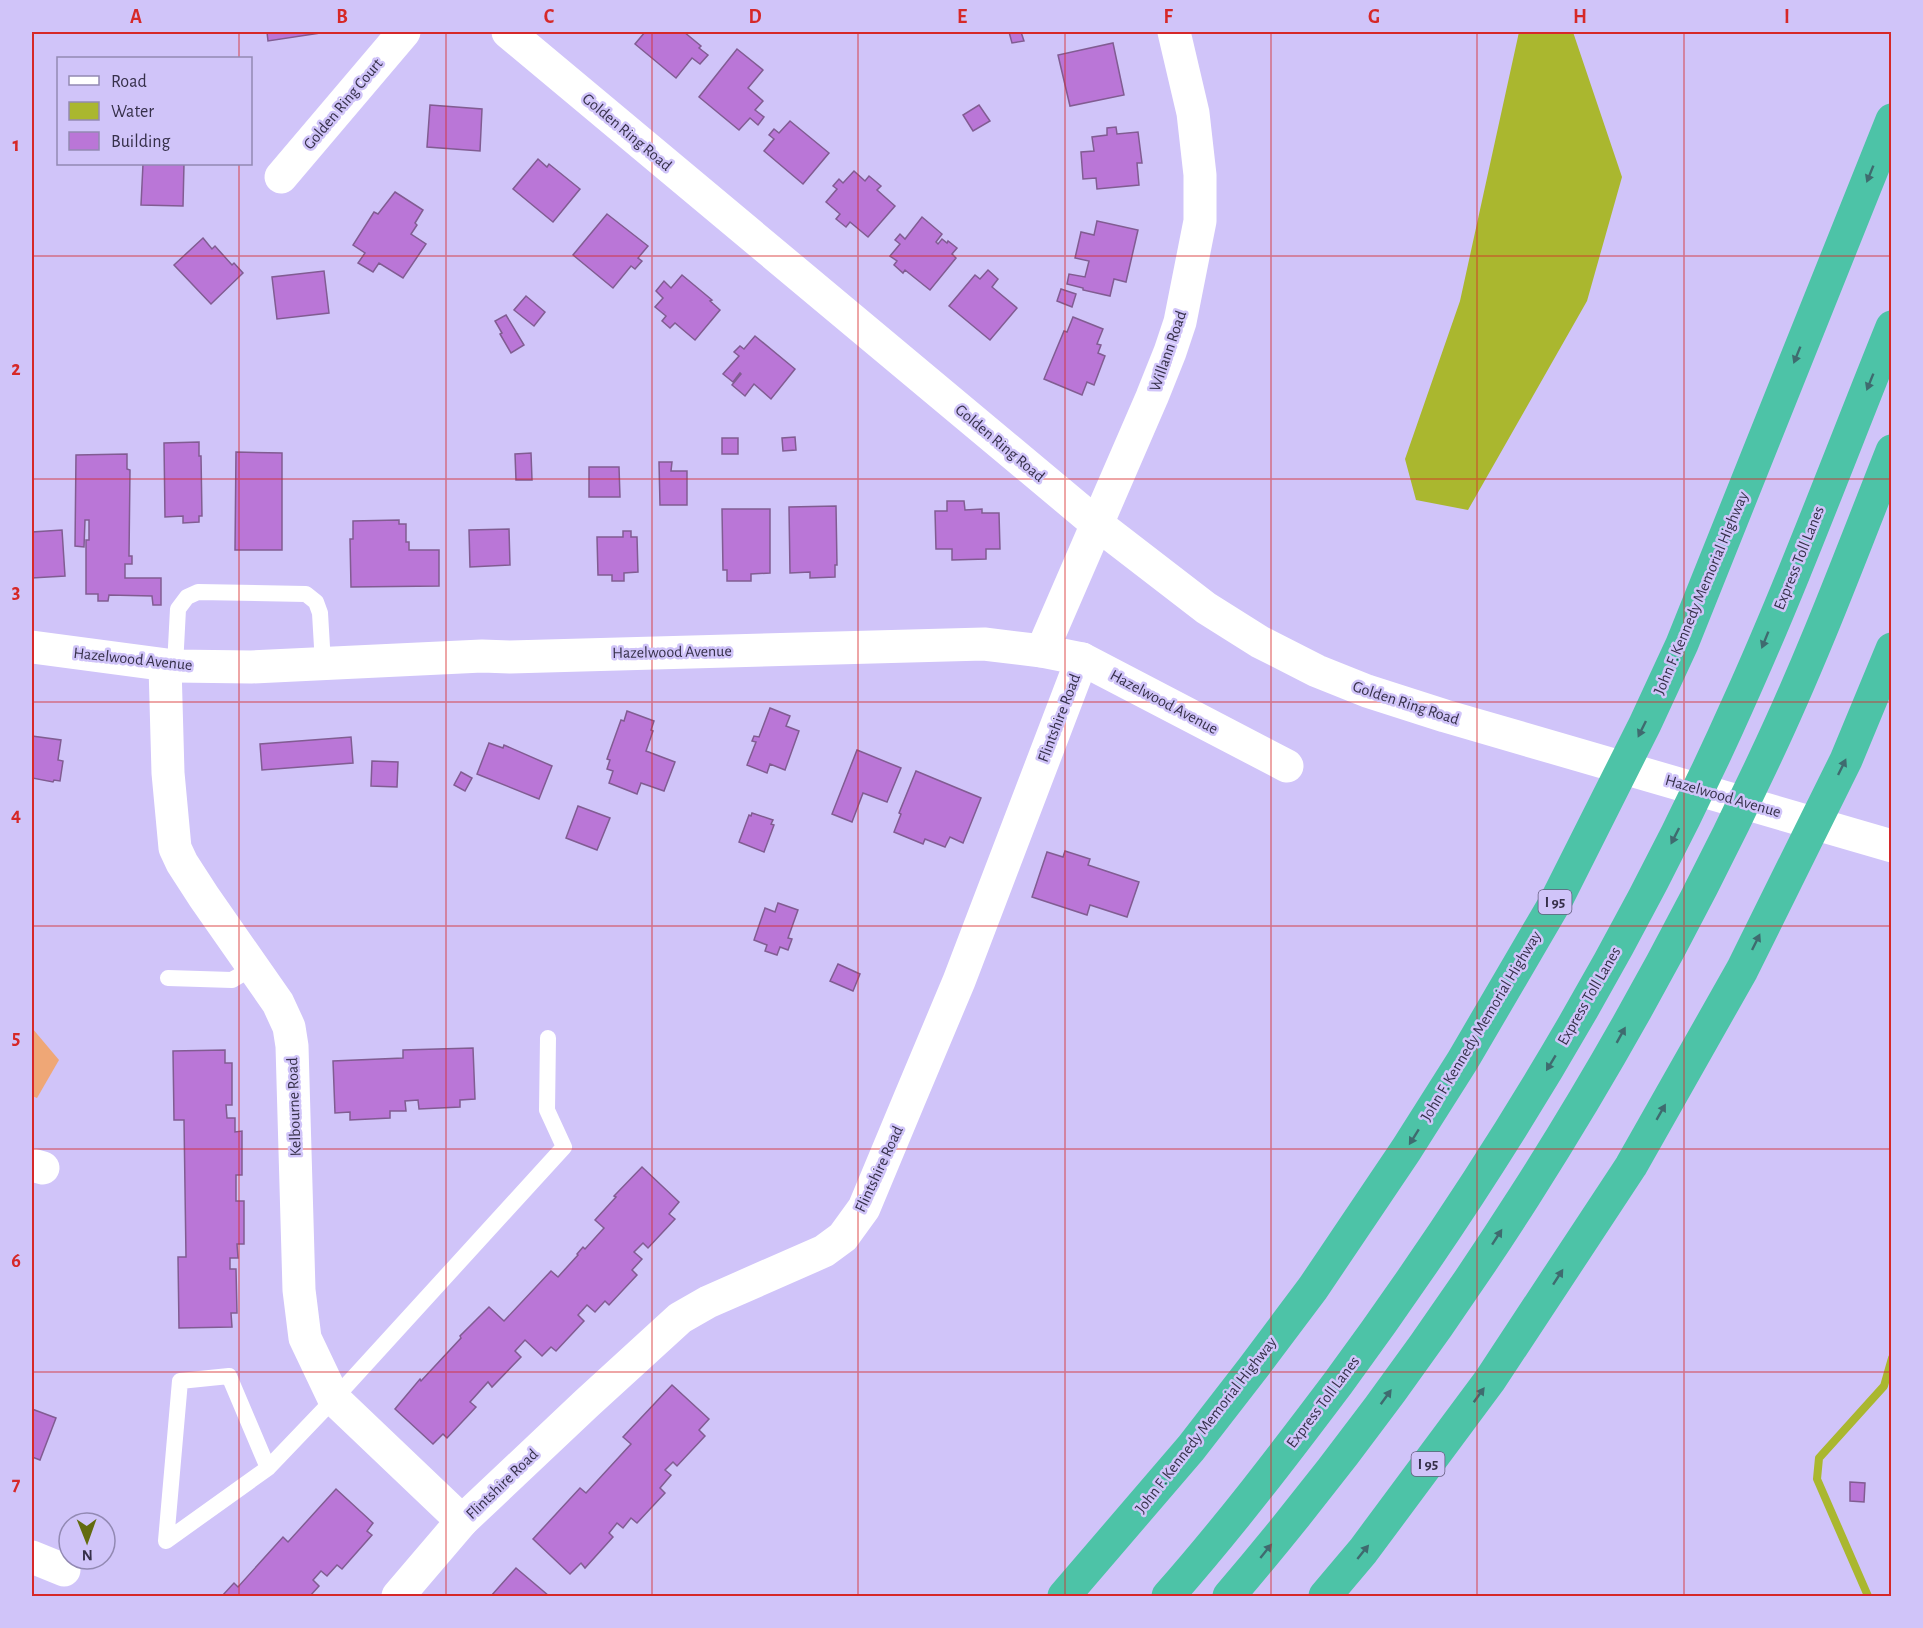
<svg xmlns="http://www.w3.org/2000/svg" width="1923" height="1628" font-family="'Alegreya Sans',sans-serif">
  <rect width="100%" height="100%" fill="#d0c4f9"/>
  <path fill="#efa776" d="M32 1028 59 1060 37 1098 32 1096Z"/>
  <path fill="#aab72f" d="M1519 32H1573L1622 177 1587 301 1468 510 1416 500 1405 459 1460 301Z"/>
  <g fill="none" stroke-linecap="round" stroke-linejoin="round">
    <path stroke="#aab72f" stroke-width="8" d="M1868 1596 1817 1479 1819 1458 1884 1386 1892 1358"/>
  </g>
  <g fill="#ba76d7" stroke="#815c92" stroke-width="1.5">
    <path d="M267 32H327L268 41Z"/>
    <path d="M645 32H684L701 46 699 48 708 55 700 64 692 58 676 78 635 44Z"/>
    <path d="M1009 32H1021L1024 41 1012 43Z"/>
    <path d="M1113 43 1124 95 1070 106 1058 55Z"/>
    <path d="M737 49 763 70 748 88 763 101 755 110 764 117 758 125 750 118 739 130 699 97Z"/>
    <path d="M430 105 482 109 480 151 427 147Z"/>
    <path d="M979 105 990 121 973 131 963 115Z"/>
    <path d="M790 121 829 153 803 184 764 151 774 139 769 135 774 129 779 133Z"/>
    <path d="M1116 127 1117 134 1138 132 1142 163H1137L1139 185 1097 189 1096 178 1083 179 1081 152 1094 151 1092 137 1107 135V128Z"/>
    <path d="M538 159 547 167 549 164 580 189 553 222 513 189Z"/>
    <path d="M143 164H184L183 206 141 205Z"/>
    <path d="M854 171 865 181 869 176 881 186 877 190 895 206 868 237 850 222 846 227 836 219 840 214 826 202 837 189 833 186 839 179 843 183Z"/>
    <path d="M395 192 423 210 415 223 417 225 411 234 426 244 403 278 379 263 373 272 358 263 365 253 353 245 374 212 378 214Z"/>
    <path d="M607 214 648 246 638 258 642 261 635 269 631 266 613 288 573 255Z"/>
    <path d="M922 217 942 234 936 242 938 244 942 239 947 243 948 241 957 248 952 254 956 258 930 290 905 270 903 273 894 265 897 261 890 256 900 244 895 240 900 234 905 239Z"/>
    <path d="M1097 221 1138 230 1126 282 1114 279 1110 296 1083 290V288L1067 284 1069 274 1085 277 1089 261 1075 258 1081 232 1094 235Z"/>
    <path d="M203 238 212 249 215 246 232 265 234 263 243 273 211 304 174 265Z"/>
    <path d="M988 270 998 279 992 287 1017 308 990 340 949 306 975 275 980 279Z"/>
    <path d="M324 271 329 313 277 319 272 277Z"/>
    <path d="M682 275 712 300 710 301 720 310 695 340 675 323 670 328 662 321 666 316 655 307 663 298 656 291 664 281 671 288Z"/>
    <path d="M1061 289 1076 294 1072 307 1057 301Z"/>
    <path d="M526 296 545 312 534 326 514 310Z"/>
    <path d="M506 315 524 345 511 353 500 334 502 333 495 321Z"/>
    <path d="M1073 317 1103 329 1097 344 1101 345 1098 353 1105 356 1094 385 1087 382 1082 395 1044 379 1064 331 1067 332Z"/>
    <path d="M755 336 795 369 771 399 754 384 745 396 732 385 741 374 740 373 733 382 723 374 739 356 734 352 740 346 744 349Z"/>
    <path d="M795 437 796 450 783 451 782 438Z"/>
    <rect x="722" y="438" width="16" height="16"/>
    <path d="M199 442V456H201L202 516H199V522L183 523V516L165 517 164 443Z"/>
    <path d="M236 452 282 453V550H235Z"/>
    <path d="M531 453 532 480H516L515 454Z"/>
    <path d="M127 454V469L130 470 129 556H132V564H125V578H161V605H153L152 596 109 595 108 601H98V594H86V540H89V520H85L84 547 75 546 76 455Z"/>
    <path d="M659 462H672L671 471H687V505H660Z"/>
    <path d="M589 467H619L620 497H589Z"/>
    <path d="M947 501H964L965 510 982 509V513H999L1000 549H986V559L952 560V549H936L935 511H947Z"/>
    <path d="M836 506 837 565H835V577L810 578V572L790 573 789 507Z"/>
    <path d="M722 509H770V573L751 574V581H727V570H723Z"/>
    <path d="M399 520V524H406V542H409V550H439V586L351 587 350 539H353V521Z"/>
    <path d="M509 529 510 565 470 567 469 530Z"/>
    <path d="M62 530 65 576 32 578V532Z"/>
    <path d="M623 531H631V537H637L638 572 624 573V581H612V575H598L597 537H623Z"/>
    <path d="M770 708 790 716 786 726 799 731 785 770 770 764 767 773 747 765 756 742 752 741 754 736 759 737Z"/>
    <path d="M627 711 654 721 651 730 653 731 646 751 675 762 664 791 641 783 637 794 609 783 613 771 607 769 610 760 607 759 621 720 624 721Z"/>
    <path d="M32 736 61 740 58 760 63 761 60 781 54 780 53 782 32 778Z"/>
    <path d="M351 737 353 763 262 770 260 744Z"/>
    <path d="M489 743 503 748 504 745 552 766 539 799 477 774Z"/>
    <path d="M857 750 901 768 887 802 863 793 852 822 832 814Z"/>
    <path d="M372 761 398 762 397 787 371 786Z"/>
    <path d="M916 771 981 798 963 843 950 837 945 847 925 839 923 844 894 832 901 814 899 813Z"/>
    <path d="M461 772 472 778 465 791 454 785Z"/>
    <path d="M578 806 610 818 597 850 566 838Z"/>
    <path d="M752 813 773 820 771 824 774 825 764 852 739 842 749 815 751 816Z"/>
    <path d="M1065 851 1090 859 1088 865 1139 882 1127 917 1090 905 1087 915 1032 897 1047 852 1063 857Z"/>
    <path d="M778 903 798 910 788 938 792 939 788 950 780 947 777 955 765 951 767 945 754 940 765 908 775 912Z"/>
    <path d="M838 964 860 974 853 991 830 981Z"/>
    <path d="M473 1048 475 1099 460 1100V1107L419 1109 418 1100 405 1101 406 1111H390V1118L350 1120V1112L335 1113 333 1061 403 1058V1050Z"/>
    <path d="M225 1050V1063H232V1105H226L227 1118H235V1132L242 1131V1175H236V1201H244V1244H237L238 1258H230V1269H236L237 1313H231L232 1327 179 1328 178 1257H186L184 1120H174L173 1051Z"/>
    <path d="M642 1167 679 1202 669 1214 675 1219 648 1248 643 1243 634 1252 642 1259 632 1270 637 1275 609 1305 605 1301 595 1312 587 1305 578 1315 584 1321 556 1351 551 1347 542 1356 525 1340 515 1351 521 1357 492 1387 488 1382 470 1402 476 1407 447 1438 443 1434 433 1444 395 1409 420 1379 421 1381 461 1338 460 1336 489 1307 504 1321 551 1271 558 1277 578 1255 577 1254 583 1247 585 1249 604 1228 595 1220 616 1197 614 1196Z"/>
    <path d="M672 1385 709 1419 699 1430 705 1436 677 1466 673 1462 665 1470 671 1475 660 1488 665 1493 637 1523 631 1518 623 1528 617 1523 609 1533 613 1537 585 1568 581 1563 570 1574 533 1539 580 1488 586 1493 631 1444 623 1437Z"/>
    <path d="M32 1409 56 1418 40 1460 32 1457Z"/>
    <path d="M1850 1482 1865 1483 1864 1502 1850 1501Z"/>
    <path d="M336 1489 373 1523 367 1531 372 1535 342 1569 337 1565 327 1576 321 1571 313 1580 319 1586 310 1596H222L234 1583 238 1587 283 1537 288 1542Z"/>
    <path d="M516 1568 549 1596H491Z"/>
  </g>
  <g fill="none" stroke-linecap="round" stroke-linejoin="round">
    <g stroke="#fff" stroke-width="16">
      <path d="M175 666 178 609 187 597 198 592 306 594 316 602 320 613 323 664"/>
      <path d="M168 978 232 980 254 967"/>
      <path d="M268 1468 229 1376 180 1381 166 1541 268 1468 334 1399 564 1147 547 1110 548 1038"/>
    </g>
    <g stroke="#fff" stroke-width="33">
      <path d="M281 177 404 32"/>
      <path d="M32 647 175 666 251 667 482 656 510 657 984 644 1042 651 1082 659 1287 766"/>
      <path d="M1042 651 1152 397 1170 352 1180 322 1200 221V175L1193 113 1174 32"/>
      <path d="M165 666 168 773 175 848 182 863 204 897 278 1003 289 1027 292 1046 299 1290 305 1338 334 1399 462 1521"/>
      <path d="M32 1165 43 1168"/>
      <path d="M32 1557 64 1570"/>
      <path d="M398 1596 462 1521 587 1403 680 1318 708 1302 824 1251 843 1237 864 1208 909 1100 959 981 1082 659"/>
    </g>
    <path stroke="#fff" stroke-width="33" d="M508 32 1097 524 1206 608 1260 642 1317 671 1367 691 1445 716 1892 846"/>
    <g stroke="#4dc3a7" stroke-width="33">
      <path d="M1064 1596 1191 1448 1253 1368 1313 1288 1406 1150 1463 1060 1556 901 1645 724 1682 644 1892 120"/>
      <path d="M1168 1596C1228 1528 1283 1456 1338 1383 1494 1171 1631 944 1738 704 1794 580 1841 453 1892 327"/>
      <path d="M1229 1596C1444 1344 1624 1060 1764 760 1812 659 1851 555 1892 451"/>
      <path d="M1325 1596 1363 1551 1490 1380 1631 1166 1742 970 1846 760 1892 649"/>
    </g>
  </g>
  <defs><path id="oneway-solid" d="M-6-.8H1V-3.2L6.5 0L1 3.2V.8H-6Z" transform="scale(1.5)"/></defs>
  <g fill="#3f6b6f">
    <use href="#oneway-solid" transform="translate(1870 174) rotate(112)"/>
    <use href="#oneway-solid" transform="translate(1797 355) rotate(112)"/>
    <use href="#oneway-solid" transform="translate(1870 382) rotate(112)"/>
    <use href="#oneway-solid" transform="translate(1765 640) rotate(112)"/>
    <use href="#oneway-solid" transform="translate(1642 729) rotate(116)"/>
    <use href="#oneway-solid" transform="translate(1842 767) rotate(-64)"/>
    <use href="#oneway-solid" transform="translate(1675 836) rotate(117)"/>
    <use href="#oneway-solid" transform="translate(1756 942) rotate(-64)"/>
    <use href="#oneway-solid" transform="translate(1621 1035) rotate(-61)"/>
    <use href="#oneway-solid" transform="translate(1551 1063) rotate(121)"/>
    <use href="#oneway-solid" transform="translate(1661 1112) rotate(-60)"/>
    <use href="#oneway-solid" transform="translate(1414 1137) rotate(122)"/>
    <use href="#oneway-solid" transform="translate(1497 1237) rotate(-57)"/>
    <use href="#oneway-solid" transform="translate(1558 1277) rotate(-57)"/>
    <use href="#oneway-solid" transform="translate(1479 1395) rotate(-54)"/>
    <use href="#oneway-solid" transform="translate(1386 1397) rotate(-54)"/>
    <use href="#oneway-solid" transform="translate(1266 1551) rotate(-51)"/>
    <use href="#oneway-solid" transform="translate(1363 1552) rotate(-51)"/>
  </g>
  <path fill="none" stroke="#d62828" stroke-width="1.5" stroke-opacity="0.55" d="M239 32V58M446 32V1596M652 32V1596M858 32V1596M1065 32V1596M1271 32V1596M1477 32V1596M1684 32V1596M239 164V1596M32 256H1892M32 479H1892M32 702H1892M32 926H1892M32 1149H1892M32 1372H1892"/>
  <g text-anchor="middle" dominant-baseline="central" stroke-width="5" stroke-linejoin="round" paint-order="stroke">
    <g fill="#d0c4f9" stroke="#645c7e" stroke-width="1.5">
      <rect x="1538.5" y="890" width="33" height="24" rx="4.5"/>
      <rect x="1411.5" y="1452" width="33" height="24" rx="4.5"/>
    </g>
    <g font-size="15" font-weight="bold" fill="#36304a">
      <text x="1555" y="902">I 95</text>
      <text x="1428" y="1464">I 95</text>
    </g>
    <g font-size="16" fill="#36304a" stroke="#d0c4f9">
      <text transform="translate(343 104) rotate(-50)">Golden Ring Court</text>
      <text transform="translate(627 132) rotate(40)">Golden Ring Road</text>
      <text transform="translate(1168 351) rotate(-71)">Willann Road</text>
      <text transform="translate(1000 443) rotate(40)">Golden Ring Road</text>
      <text transform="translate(1799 558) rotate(-68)">Express Toll Lanes</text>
      <text transform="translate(1701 593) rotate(-67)">John F. Kennedy Memorial Highway</text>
      <text transform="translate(672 652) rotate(-1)">Hazelwood Avenue</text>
      <text transform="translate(133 659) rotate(6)">Hazelwood Avenue</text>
      <text transform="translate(1164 702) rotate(28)">Hazelwood Avenue</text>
      <text transform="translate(1406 703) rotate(18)">Golden Ring Road</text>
      <text transform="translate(1059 718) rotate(-69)">Flintshire Road</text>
      <text transform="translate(1723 796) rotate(16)">Hazelwood Avenue</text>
      <text transform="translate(1589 996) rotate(-60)">Express Toll Lanes</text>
      <text transform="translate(1481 1026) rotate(-59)">John F. Kennedy Memorial Highway</text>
      <text transform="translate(294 1107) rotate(-92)">Kelbourne Road</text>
      <text transform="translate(879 1169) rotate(-65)">Flintshire Road</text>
      <text transform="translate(1323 1402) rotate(-53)">Express Toll Lanes</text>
      <text transform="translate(1206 1425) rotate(-52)">John F. Kennedy Memorial Highway</text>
      <text transform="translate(502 1484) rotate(-44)">Flintshire Road</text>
    </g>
  </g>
  <rect width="1923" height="1628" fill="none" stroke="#d0c4f9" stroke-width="66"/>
  <rect x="57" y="57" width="195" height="108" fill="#d0c4f9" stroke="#9289b3" stroke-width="1.5"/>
  <rect x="69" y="76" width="30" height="9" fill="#ffffff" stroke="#9289b3" stroke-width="1.5"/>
  <text x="111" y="87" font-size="18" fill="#36304a">Road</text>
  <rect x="69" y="102" width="30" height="18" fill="#aab72f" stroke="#9289b3" stroke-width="1.5"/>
  <text x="111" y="117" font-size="18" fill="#36304a">Water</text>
  <rect x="69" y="132" width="30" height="18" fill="#ba76d7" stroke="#9289b3" stroke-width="1.5"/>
  <text x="111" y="147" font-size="18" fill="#36304a">Building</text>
  <g transform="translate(87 1541) rotate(179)"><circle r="28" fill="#d0c4f9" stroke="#9289b3" stroke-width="1.5"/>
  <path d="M0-4.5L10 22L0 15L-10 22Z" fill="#636b0f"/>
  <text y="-9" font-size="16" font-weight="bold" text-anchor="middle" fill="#36304a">N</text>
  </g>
  <rect x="33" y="33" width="1857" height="1562" fill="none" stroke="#d62828" stroke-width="2"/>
  <g font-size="20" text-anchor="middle" font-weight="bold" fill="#d62828">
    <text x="136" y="23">A</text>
    <text x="342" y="23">B</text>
    <text x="549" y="23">C</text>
    <text x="755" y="23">D</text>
    <text x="962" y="23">E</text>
    <text x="1168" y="23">F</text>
    <text x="1374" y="23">G</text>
    <text x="1580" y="23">H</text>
    <text x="1787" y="23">I</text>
    <text x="16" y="151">1</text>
    <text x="16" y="375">2</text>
    <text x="16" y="598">3</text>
    <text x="16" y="821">4</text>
    <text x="16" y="1044">5</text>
    <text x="16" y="1267">6</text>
    <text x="16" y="1490">7</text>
  </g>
</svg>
